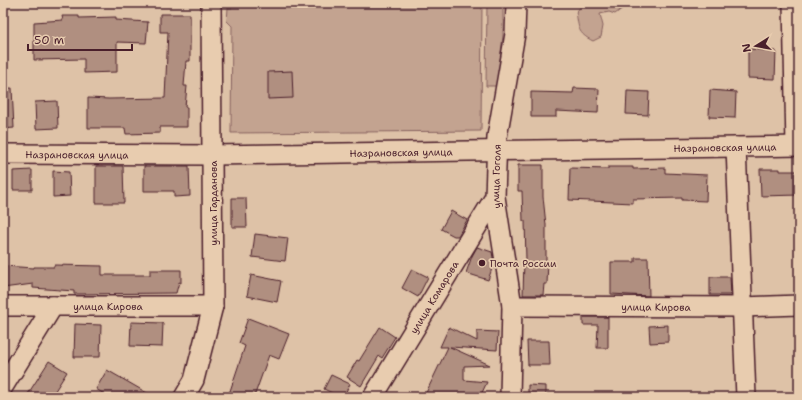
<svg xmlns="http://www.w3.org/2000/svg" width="802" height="400" font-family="'Shantell Sans',sans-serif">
  <rect width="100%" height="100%" fill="#dec2a7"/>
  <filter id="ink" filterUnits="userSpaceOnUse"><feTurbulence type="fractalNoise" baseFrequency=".025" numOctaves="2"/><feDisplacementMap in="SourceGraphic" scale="8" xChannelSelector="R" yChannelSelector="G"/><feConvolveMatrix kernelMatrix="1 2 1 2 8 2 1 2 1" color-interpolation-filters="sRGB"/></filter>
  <g filter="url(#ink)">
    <g fill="#c3a390" stroke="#86615e">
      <path d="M232 3H482L481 131 231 133 232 26 227 21 228 8H232Z"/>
      <path d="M487 3H503V35L497 86H486Z"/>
      <path d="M584 3H627V5L615 14 609 12 600 14 603 26 601 37 593 41C577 33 579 28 576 12Z"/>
    </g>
    <g fill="#b08f80" stroke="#4a1f2b">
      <path d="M160 14H190V61H186L184 86H187L185 107H187V127H160V133L126 134 125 128H88V98L109 99 165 98 168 32H160Z"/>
      <path d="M62 16H79V18L116 17V20L148 22 146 43 117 42V72L84 73V59L34 60V22L63 20Z"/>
      <path d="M748 49 776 51 775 79 748 78Z"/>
      <path d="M292 71 293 98 268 99V72Z"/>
      <path d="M12 88 14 128 3 129V89Z"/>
      <path d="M574 88 599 89 598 113 556 111V117H531V92L573 93Z"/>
      <path d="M710 90 736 92 735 118 709 117Z"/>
      <path d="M627 91 649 92 648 115 626 114Z"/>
      <path d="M57 101 58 128 36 129 35 102Z"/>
      <path d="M518 165H543V197L546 225V261H548L547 284H544L543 295H523L524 260H526L525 221H523L522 191H518Z"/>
      <path d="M96 166H123L124 203H96Z"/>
      <path d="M144 166H189L190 196 174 197V191H144Z"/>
      <path d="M608 167H633V169L665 168V173L707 175 706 201 682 200V198L633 199V203L569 200 570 168 608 169Z"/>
      <path d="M760 169H780V171H799V195L761 196Z"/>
      <path d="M32 170V190H13V171Z"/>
      <path d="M53 171 69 172 70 196 53 197Z"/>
      <path d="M232 198H246L247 227H232Z"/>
      <path d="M451 211 467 220 458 236H454L441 229Z"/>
      <path d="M255 234 288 238 285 261 252 257Z"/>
      <path d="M477 247 492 252 494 263 488 280 466 273 472 256Z"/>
      <path d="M635 258H648L649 296 611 294V262H635Z"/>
      <path d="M54 265 102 266V275H150V270H181V283L179 282 176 293 74 294V291L33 288V284L3 288 4 266 34 268V267H54Z"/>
      <path d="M412 269 428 277 418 297 402 288Z"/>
      <path d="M251 275 281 281 277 302 247 296Z"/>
      <path d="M710 277H730L731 295H710Z"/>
      <path d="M583 317H608V348H597L598 325H583Z"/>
      <path d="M248 318 289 334 279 359 269 355 254 397H228L245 346 239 343Z"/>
      <path d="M131 322 163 323 162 347 130 346Z"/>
      <path d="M75 324 101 325 100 357H74Z"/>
      <path d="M668 325V342L650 343 649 326Z"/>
      <path d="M380 327 395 337 382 358 379 356 361 386 347 377 357 360 359 361Z"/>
      <path d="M449 327 477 341V331L498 332 497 350 450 347 490 365 464 366V380L487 382 480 397H424L448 347H440Z"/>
      <path d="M527 341H549L550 365H528Z"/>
      <path d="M49 361 67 372 51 397H26Z"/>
      <path d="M107 370 154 397H109L96 389Z"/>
      <path d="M331 375 350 384 343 397H340L324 389Z"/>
      <path d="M528 385 546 386V397H528Z"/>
    </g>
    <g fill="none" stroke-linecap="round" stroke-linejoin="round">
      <g stroke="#4a1f2b" stroke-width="22">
        <g id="minor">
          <path d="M793 3 796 146"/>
          <path d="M736 147 746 397"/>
          <path id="s1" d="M3 154 213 155 799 146"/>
          <path id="s2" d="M3 306H213"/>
          <path id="s3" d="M512 306 743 307 799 305"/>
          <path d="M3 387 53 306"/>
          <path d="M184 397 194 380 213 306 211 3"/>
          <path id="s4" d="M373 397 495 197"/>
          <path id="s5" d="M510 397 512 306 495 197 497 137 515 34 516 3"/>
        </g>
      </g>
      <use href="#minor" stroke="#e8ccaf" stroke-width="19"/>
    </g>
  </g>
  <circle fill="#4a1f2b" stroke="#e8ccaf" stroke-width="1.5" cx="482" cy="263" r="4"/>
  <g text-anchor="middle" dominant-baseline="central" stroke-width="3.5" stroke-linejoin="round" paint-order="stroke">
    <g font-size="10" fill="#4a1f2b" stroke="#e8ccaf">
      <text stroke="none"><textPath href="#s1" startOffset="722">Назрановская улица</textPath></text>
      <text stroke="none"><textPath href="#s1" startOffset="398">Назрановская улица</textPath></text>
      <text stroke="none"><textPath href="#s1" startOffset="74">Назрановская улица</textPath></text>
      <text stroke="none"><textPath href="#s5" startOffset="222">улица Гоголя</textPath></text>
      <text transform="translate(213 203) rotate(-90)">улица Гарданова</text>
      <text stroke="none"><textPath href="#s4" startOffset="117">улица Комарова</textPath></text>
      <text stroke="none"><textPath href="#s2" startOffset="105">улица Кирова</textPath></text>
      <text stroke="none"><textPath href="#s3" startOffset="144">улица Кирова</textPath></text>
    </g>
    <g font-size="10" fill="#4a1f2b" stroke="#e8ccaf" text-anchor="start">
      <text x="490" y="263">Почта России</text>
    </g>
  </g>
  <rect width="802" height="400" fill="none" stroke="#e8ccaf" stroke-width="16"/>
  <rect x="8" y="8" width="786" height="384" fill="none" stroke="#4a1f2b" stroke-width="1.5" filter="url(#ink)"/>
  <g transform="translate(756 46) rotate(259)" stroke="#e8ccaf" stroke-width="3" paint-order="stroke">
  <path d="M0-3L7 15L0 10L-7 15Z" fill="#4a1f2b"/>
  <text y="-6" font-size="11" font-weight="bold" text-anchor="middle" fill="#4a1f2b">N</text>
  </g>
  <path d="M28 44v6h104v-6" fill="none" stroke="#4a1f2b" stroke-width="2"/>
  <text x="34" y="44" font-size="12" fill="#4a1f2b" stroke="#e8ccaf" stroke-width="3" paint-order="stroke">50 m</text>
</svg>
